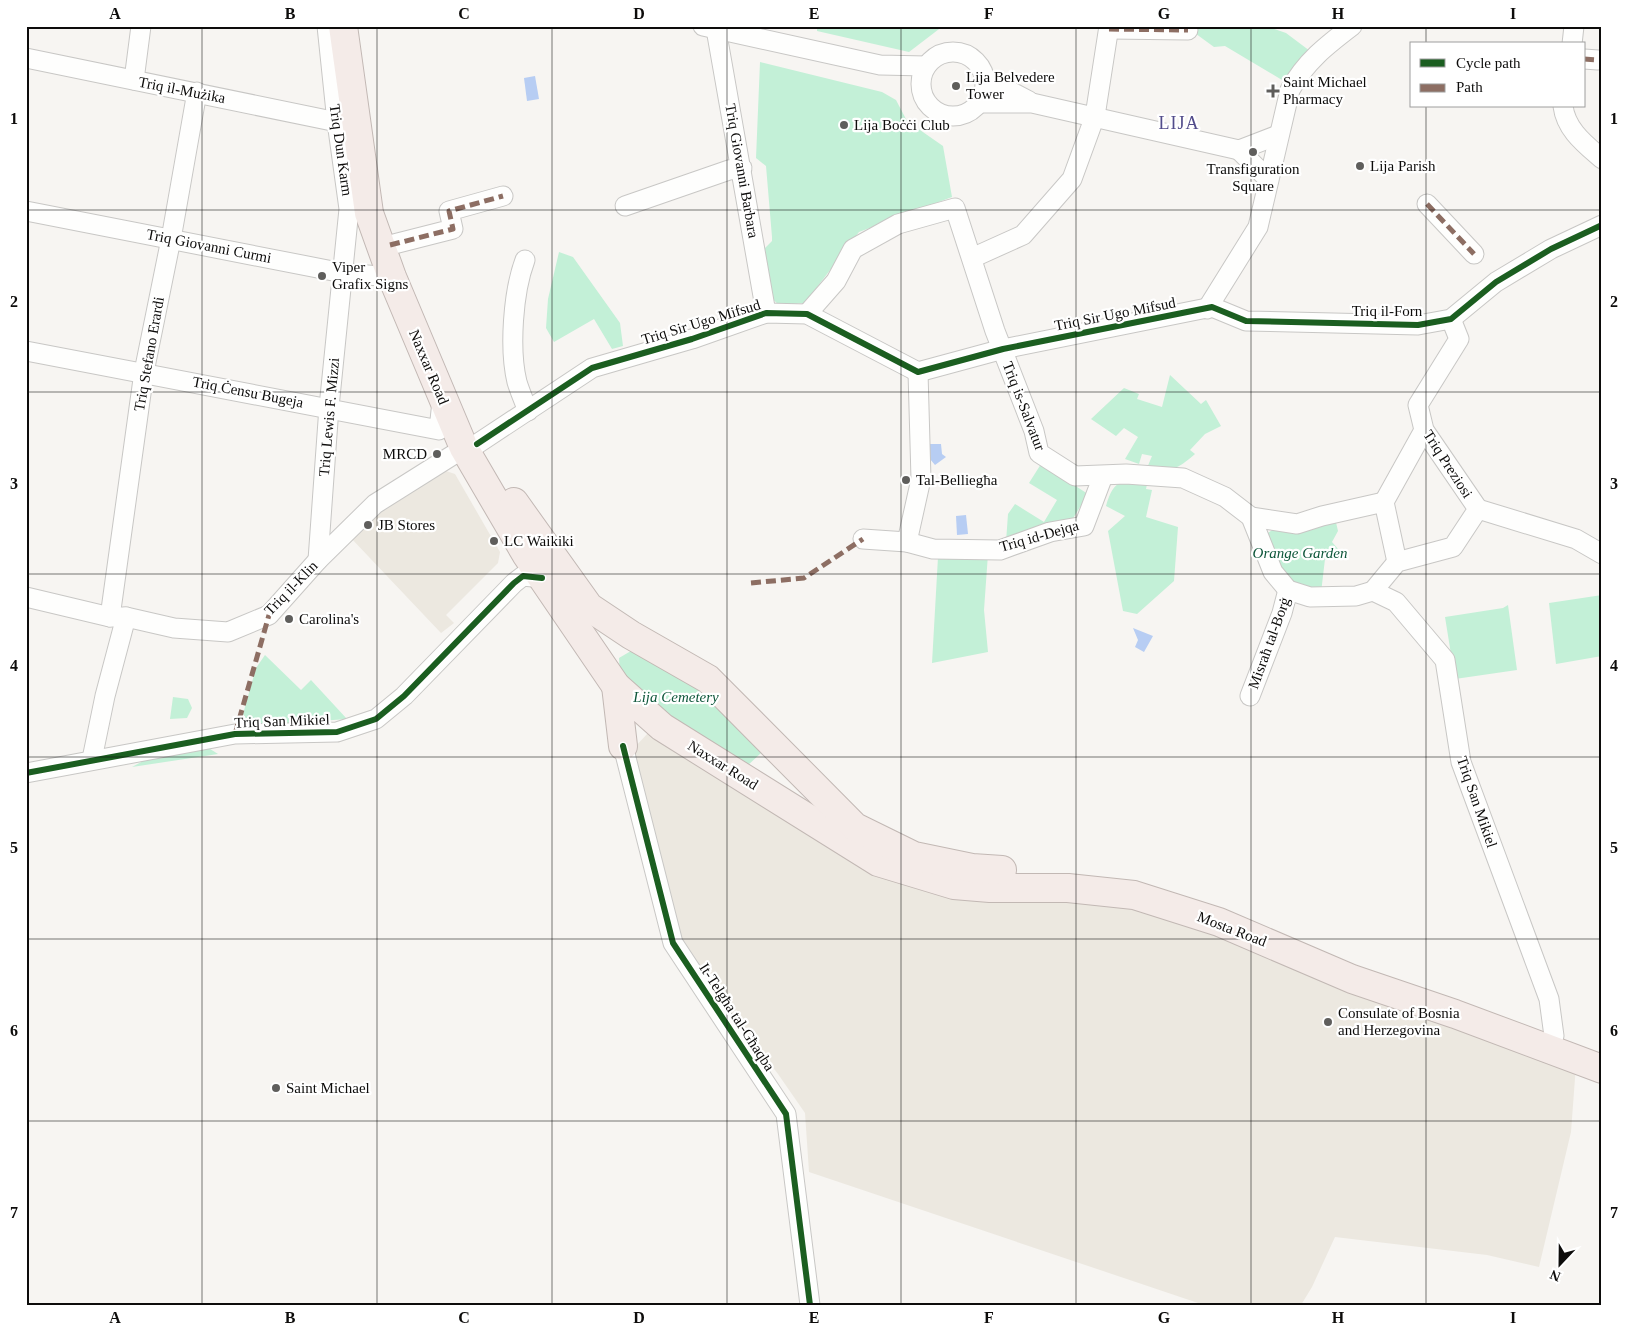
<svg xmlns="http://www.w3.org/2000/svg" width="1628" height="1331" font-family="'Times New Roman',serif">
  <rect width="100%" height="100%" fill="#f7f5f2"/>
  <g fill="#ece8e0">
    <path d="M443 470 455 474 500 552 498 563 446 615 454 623 441 633 351 538 383 510Z"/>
    <path d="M648 733 911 876 1096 892 1576 1065 1571 1132 1539 1267 1487 1255 1335 1237 1312 1287 1301 1305H1204L809 1172 805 1113 778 1074 680 945 634 748Z"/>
  </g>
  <g fill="#c3f0d7">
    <path d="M817 26H943L909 52 817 31Z"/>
    <path d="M1193 26H1266L1286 33 1310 51 1282 80 1225 46 1214 47 1192 31Z"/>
    <path d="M760 62 882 92 896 100 907 121 943 146 952 197 859 232 805 303 779 305 768 295 765 248 772 241V237L766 166 756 158Z"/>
    <path d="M559 252 573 257 620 323 623 346 612 349 594 319 554 342 546 328 548 299Z"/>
    <path d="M1170 375 1201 404 1206 400 1221 426 1205 434 1190 450 1195 454C1174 472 1173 470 1147 468L1152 456 1142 454 1139 464 1125 459 1138 437 1124 428 1116 436 1091 419 1124 388 1139 394 1137 399 1162 407Z"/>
    <path d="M1041 464 1088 494 1061 538 1006 542 1008 514 1015 504 1044 522 1057 500 1029 483Z"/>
    <path d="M1148 480 1146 489 1152 490 1146 517 1178 527 1174 581 1137 614 1123 611 1108 531 1125 516 1106 506C1114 478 1122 481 1148 480Z"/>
    <path d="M1335 518 1338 531 1332 542 1339 550 1333 560 1325 559 1321 593 1298 586 1274 562 1263 536 1277 527Z"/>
    <path d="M988 554 984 610 988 652 932 663 938 557Z"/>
    <path d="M1602 595V656L1556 664 1549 603Z"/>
    <path d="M1508 605 1517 670 1455 679 1445 617 1503 608Z"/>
    <path d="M636 648 691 682 761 753 747 766 686 732 620 676 619 658Z"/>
    <path d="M265 655 301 690 311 680 347 719 250 726 243 714 256 668Z"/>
    <path d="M173 697 188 699 192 708 187 718 170 719Z"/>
    <path d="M207 747 218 754 132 767 145 760Z"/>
  </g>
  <g fill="#b7cdf3">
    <path d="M535 76 539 99 527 101 524 78Z"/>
    <path d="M929 444H941L942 454 946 457 935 465 930 459Z"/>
    <path d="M966 515 968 534 957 535 956 516Z"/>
    <path d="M1133 628 1153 636 1144 652 1135 647 1138 640Z"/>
  </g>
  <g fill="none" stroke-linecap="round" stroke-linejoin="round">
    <g stroke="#c8c7c5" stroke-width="21">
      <g id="minor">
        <path d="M703 26 880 65 926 66"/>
        <path d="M716 29 766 313"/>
        <path d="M1109 29 1188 30"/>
        <path d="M1572 44 1574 26"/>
        <circle cx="953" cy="84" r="32"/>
        <path d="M26 58 337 122"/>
        <path d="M1584 59 1598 60"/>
        <path d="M985 78 1029 101"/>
        <path d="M134 80 141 26"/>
        <path d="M980 103H1032L1239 150"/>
        <path d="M1563 106C1566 130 1585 144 1602 159"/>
        <path d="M1239 150 1278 135"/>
        <path d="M1239 150 1268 179"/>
        <path d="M1427 204 1474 254"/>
        <path d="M625 206 729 170 742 168"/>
        <path d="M26 211 343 273 392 277"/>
        <path d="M390 245 453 229 449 211 503 196"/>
        <path d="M972 258 1023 235 1072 179 1095 116 1109 26"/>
        <path d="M525 260C513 292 509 349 517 382 520 392 524 401 528 411"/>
        <path d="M1207 309 1258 227 1290 90C1305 62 1327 45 1352 26"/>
        <path d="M807 314 836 281 853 249 898 224 955 208 995 331 1034 431 1039 453 1075 476 1126 474 1183 478 1225 497 1251 517 1273 572 1288 590 1310 597 1356 596 1373 591"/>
        <path d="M26 351 439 430 442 401"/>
        <path d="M477 444 592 368 692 339 766 313 807 314 918 372 1003 349 1212 307 1246 321 1418 325 1451 319 1496 282 1551 249 1602 225"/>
        <path d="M1478 509 1576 539 1602 554"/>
        <path d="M1251 517 1297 524 1322 516 1384 502"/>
        <path d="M863 539 907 542 933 549 1000 550 1050 532 1084 526 1103 476"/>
        <path d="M907 542 921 479 918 372"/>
        <path d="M318 560 329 407 349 209 337 122 327 26"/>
        <path d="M1397 562 1384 502 1424 430"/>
        <path d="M1373 591 1396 602 1445 660 1461 762 1549 999 1554 1036"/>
        <path d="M1373 591 1397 562 1453 547 1478 509 1424 430 1418 405 1459 339 1451 319"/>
        <path d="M26 597 110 617H126L174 628 228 632 269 615 318 560 375 504 464 448"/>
        <path d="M110 617 144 372 171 239 197 92"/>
        <path d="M1250 696 1282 613 1288 590"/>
        <path d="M623 746 673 943 786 1114 810 1305"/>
        <path d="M92 759 105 696 126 617"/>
        <path d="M26 773 235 734 337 732 376 719 404 696 514 583 523 576 542 578"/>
      </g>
    </g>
    <g stroke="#c2b8b4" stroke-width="30">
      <g id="highway">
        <path d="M343 26 369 213 392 277 464 448 526 554 616 686 662 727 878 862 954 885 990 888H1068L1134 895 1219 922 1352 979 1455 1014 1602 1069"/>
        <path d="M514 502 589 607 631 635 708 679 855 827 914 856 972 868 1002 870"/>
        <path d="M616 686 623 746"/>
      </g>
    </g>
    <use href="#minor" stroke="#fefefd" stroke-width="19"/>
    <use href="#highway" stroke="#f4ebe8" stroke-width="28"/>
    <g stroke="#8d6e63" stroke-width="5" stroke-dasharray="10 5" stroke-linecap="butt">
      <path d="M1109 29 1188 30"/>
      <path d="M1584 59 1598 60"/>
      <path d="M1427 204 1474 254"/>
      <path d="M390 245 453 229 449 211 503 196"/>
      <path d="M751 583 804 578 863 539"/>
      <path d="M235 734 269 615"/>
    </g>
    <g stroke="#fff" stroke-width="9">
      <g id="cycleway">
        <path d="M477 444 592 368 692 339 766 313 807 314 918 372 1003 349 1212 307 1246 321 1418 325 1451 319 1496 282 1551 249 1602 225"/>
        <path d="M623 746 673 943 786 1114 810 1305"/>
        <path d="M26 773 235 734 337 732 376 719 404 696 514 583 523 576 542 578"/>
      </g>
    </g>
    <use href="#cycleway" stroke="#1b5e20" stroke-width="6"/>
  </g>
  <path fill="none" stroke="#0d0c0b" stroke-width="1" stroke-opacity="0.55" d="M202 26V1305M377 26V1305M552 26V1305M727 26V1305M901 26V1305M1076 26V1305M1251 26V1305M1426 26V44M1426 106V1305M26 210H1602M26 392H1602M26 574H1602M26 757H1602M26 939H1602M26 1121H1602"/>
  <g fill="#5f5e5c" stroke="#fff" stroke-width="2">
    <circle cx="956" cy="86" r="5"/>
    <path d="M1270.5 83.5h5v5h5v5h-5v5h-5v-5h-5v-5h5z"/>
    <circle cx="844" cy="125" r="5"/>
    <circle cx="1253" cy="152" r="5"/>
    <circle cx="1360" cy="166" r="5"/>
    <circle cx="322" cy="276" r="5"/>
    <circle cx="437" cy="454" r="5"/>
    <circle cx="906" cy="480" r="5"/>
    <circle cx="368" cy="525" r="5"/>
    <circle cx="494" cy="541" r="5"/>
    <circle cx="289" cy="619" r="5"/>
    <circle cx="1328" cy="1022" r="5"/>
    <circle cx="276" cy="1088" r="5"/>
  </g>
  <g text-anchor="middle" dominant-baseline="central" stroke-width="4.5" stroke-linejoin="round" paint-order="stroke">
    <g font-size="15" fill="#0d0c0b" stroke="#fff" text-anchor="start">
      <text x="966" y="77">Lija Belvedere<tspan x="966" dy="17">Tower</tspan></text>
      <text x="1283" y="82">Saint Michael<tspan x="1283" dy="17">Pharmacy</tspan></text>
      <text x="854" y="125">Lija Boċċi Club</text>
      <text x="1370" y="166">Lija Parish</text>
      <text x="1253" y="169" text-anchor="middle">Transfiguration<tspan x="1253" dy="17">Square</tspan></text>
      <text x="332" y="267">Viper<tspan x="332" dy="17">Grafix Signs</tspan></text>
      <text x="427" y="454" text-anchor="end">MRCD</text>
      <text x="916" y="480">Tal-Belliegħa</text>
      <text x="378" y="525">JB Stores</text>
      <text x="504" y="541">LC Waikiki</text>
      <text x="299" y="619">Carolina's</text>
      <text x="1338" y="1013">Consulate of Bosnia<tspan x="1338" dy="17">and Herzegovina</tspan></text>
      <text x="286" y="1088">Saint Michael</text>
    </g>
    <g font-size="15" fill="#0d0c0b" stroke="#fff">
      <text transform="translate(182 90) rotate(11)">Triq il-Mużika</text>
      <text transform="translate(341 150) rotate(82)">Triq Dun Karm</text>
      <text transform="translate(742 171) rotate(80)">Triq Giovanni Barbara</text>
      <text transform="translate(209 246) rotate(11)">Triq Giovanni Curmi</text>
      <text x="1387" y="311">Triq il-Forn</text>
      <text transform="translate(1115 314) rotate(-11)">Triq Sir Ugo Mifsud</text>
      <text transform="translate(701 322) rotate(-17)">Triq Sir Ugo Mifsud</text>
      <text transform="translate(149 354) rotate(-80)">Triq Stefano Erardi</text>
      <text transform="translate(429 367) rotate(67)">Naxxar Road</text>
      <text transform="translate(248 392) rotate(11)">Triq Ċensu Bugeja</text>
      <text transform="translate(1024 406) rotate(69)">Triq is-Salvatur</text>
      <text transform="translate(329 417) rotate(-85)">Triq Lewis F. Mizzi</text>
      <text transform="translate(1448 464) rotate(57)">Triq Preziosi</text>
      <text transform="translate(1039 536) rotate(-16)">Triq id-Dejqa</text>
      <text transform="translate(291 588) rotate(-46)">Triq il-Klin</text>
      <text transform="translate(1269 643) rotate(-70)">Misraħ tal-Borġ</text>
      <text transform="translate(282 721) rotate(-2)">Triq San Mikiel</text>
      <text transform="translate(723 765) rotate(32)">Naxxar Road</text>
      <text transform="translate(1477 802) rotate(71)">Triq San Mikiel</text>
      <text transform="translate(1232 929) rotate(21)">Mosta Road</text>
      <text transform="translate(737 1017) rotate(57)">It-Telgħa tal-Għaqba</text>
    </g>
    <g font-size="15" font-style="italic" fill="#0d563a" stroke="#fff">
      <text x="1300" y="553">Orange Garden</text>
      <text x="676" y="697">Lija Cemetery</text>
    </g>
    <g font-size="18" letter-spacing="1" fill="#524c8b" stroke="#fff">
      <text x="1179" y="123">LIJA</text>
    </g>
  </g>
  <rect width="1628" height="1331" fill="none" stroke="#ffffff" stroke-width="55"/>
  <rect x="1410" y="42" width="175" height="65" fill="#ffffff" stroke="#9e9e9d"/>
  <rect x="1420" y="59" width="25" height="8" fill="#1b5e20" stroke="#9e9e9d"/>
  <text x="1456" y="68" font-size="15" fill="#0d0c0b">Cycle path</text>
  <rect x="1420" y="84" width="25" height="8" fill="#8d6e63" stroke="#9e9e9d"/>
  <text x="1456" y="92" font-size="15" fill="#0d0c0b">Path</text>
  <g transform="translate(1560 1264) rotate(202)" stroke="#ffffff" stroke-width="4" paint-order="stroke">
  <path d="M0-4L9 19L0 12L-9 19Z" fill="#0d0c0b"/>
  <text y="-8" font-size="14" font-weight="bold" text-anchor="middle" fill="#0d0c0b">N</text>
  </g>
  <rect x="28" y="28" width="1572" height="1276" fill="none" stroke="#0d0c0b" stroke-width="2"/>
  <g font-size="16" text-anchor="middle" font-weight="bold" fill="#0d0c0b">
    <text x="115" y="19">A</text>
    <text x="290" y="19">B</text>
    <text x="464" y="19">C</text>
    <text x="639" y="19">D</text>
    <text x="814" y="19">E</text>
    <text x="989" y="19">F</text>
    <text x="1164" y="19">G</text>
    <text x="1338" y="19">H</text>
    <text x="1513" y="19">I</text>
    <text x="14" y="124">1</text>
    <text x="1614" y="124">1</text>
    <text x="14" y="307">2</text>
    <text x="1614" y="307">2</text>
    <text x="14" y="489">3</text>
    <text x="1614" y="489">3</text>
    <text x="14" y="671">4</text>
    <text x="1614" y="671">4</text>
    <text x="14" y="853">5</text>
    <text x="1614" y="853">5</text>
    <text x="14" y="1036">6</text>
    <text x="1614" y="1036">6</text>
    <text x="14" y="1218">7</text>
    <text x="1614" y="1218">7</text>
    <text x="115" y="1323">A</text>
    <text x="290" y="1323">B</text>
    <text x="464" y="1323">C</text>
    <text x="639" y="1323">D</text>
    <text x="814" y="1323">E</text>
    <text x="989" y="1323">F</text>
    <text x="1164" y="1323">G</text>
    <text x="1338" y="1323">H</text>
    <text x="1513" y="1323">I</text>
  </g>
</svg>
